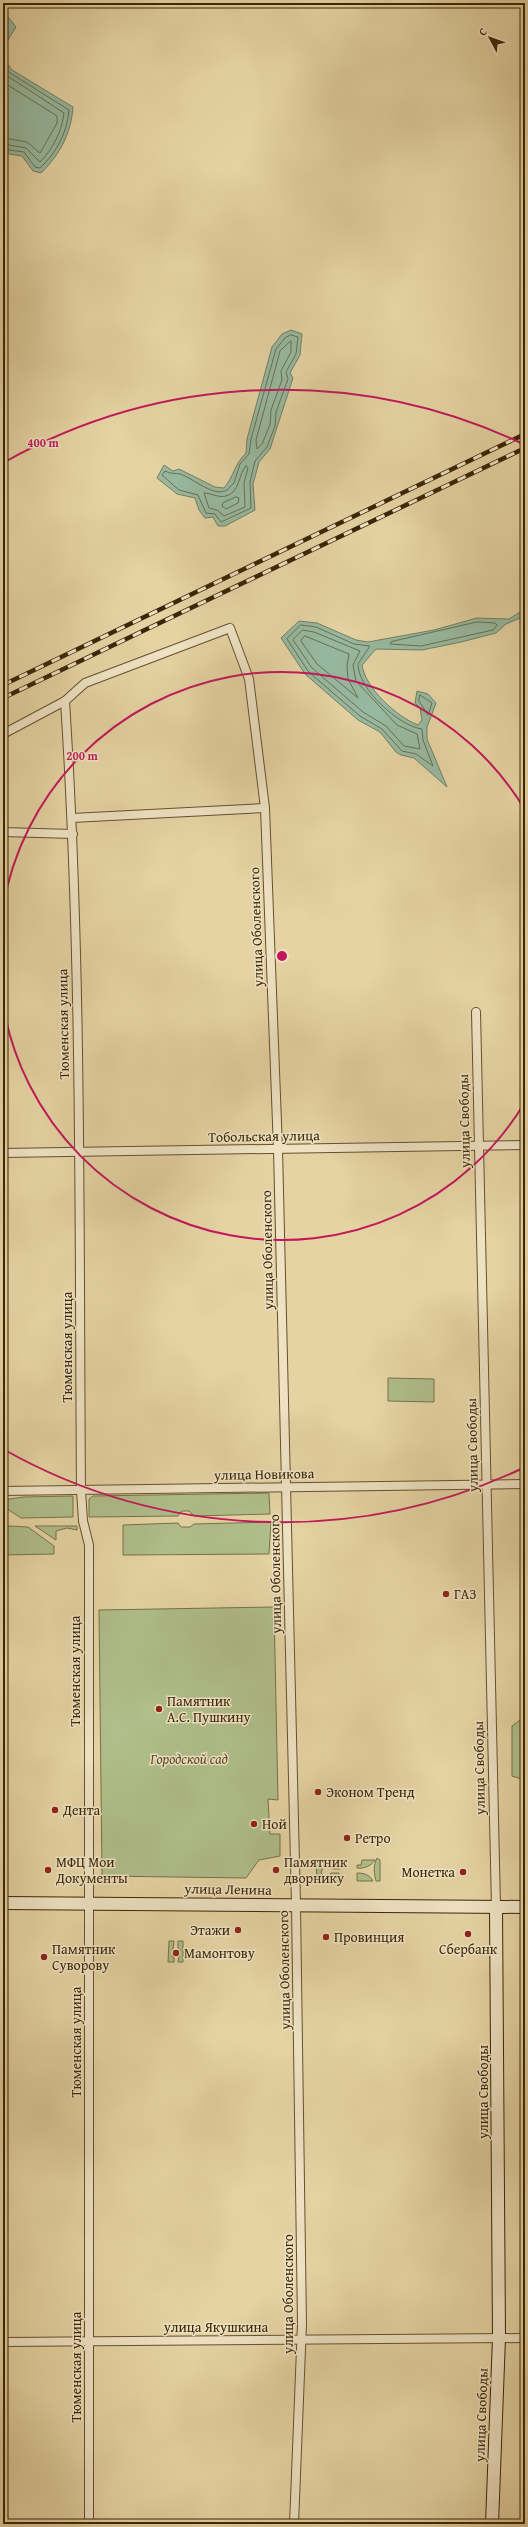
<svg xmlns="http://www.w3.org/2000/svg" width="528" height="2527" font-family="'Gentium Book Plus',serif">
  <rect width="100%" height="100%" fill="#e5d3a3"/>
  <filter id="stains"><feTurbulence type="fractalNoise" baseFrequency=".005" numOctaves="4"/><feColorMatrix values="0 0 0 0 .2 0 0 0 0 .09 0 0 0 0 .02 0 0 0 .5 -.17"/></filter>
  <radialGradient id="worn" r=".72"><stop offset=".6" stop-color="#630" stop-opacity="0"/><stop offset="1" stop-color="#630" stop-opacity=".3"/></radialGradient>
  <g fill="#afbe8a" stroke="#757248">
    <path d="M388 1378 434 1379V1402L388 1401Z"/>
    <path d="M269 1493 270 1514 194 1516 189 1511H182L178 1516 89 1517V1499L93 1496Z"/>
    <path d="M73 1496V1517L21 1518 3 1506V1500L23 1497Z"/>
    <path d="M271 1522 269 1554 123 1555V1525L178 1523 181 1527H190L194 1524Z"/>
    <path d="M9 1526 28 1527 54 1546V1554L3 1555V1531Z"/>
    <path d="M35 1526H77V1530L67 1528 56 1531V1540Z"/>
    <path d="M274 1607 278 1800 268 1799 270 1834H280V1856L259 1860 246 1878 102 1876 99 1610Z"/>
    <path d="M523 1718 525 1719V1780L512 1776V1726Z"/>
    <path d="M377 1858 380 1860V1881H376C374 1873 373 1866 377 1858Z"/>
    <path d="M316 1860 323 1867 321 1873 324 1876 319 1882H317Z"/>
    <path d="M321 1860H335V1865L340 1866V1869H333Z"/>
    <path d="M362 1860H375C371 1866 364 1869 357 1868V1865H361Z"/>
    <path d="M331 1873H339V1882H323Z"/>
    <path d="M357 1873C364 1873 370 1875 373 1881H357Z"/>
    <path d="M169 1941H174L172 1957H174V1962H168Z"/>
    <path d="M178 1941H183V1962H178L180 1950H178Z"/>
  </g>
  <g fill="#97b9a0" stroke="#727e62">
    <path d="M3 3 5 13 16 27 3 48Z"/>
    <path d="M3 58 12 70 73 107C71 134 60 154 41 173L33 171 22 156 3 153Z"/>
    <path d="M291 330 302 334 300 355 290 373 293 378 270 449 259 462 253 484 255 510 225 526H218L213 517 205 518 199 510 195 498 177 494 157 478 164 465 173 471 179 469 215 487 224 488C234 476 234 465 246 453L247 439 272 347 282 334Z"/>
    <path d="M525 609V616L506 624 496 633 461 642 422 650 376 649 362 665C365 688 397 717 418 725L422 720 420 708 415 703 417 691 428 694 436 703 427 727V739L447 787 414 758 401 755 396 752 380 732 358 720 305 674 281 638 299 621 317 623 356 640 368 642 434 630 477 618 509 619Z"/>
  </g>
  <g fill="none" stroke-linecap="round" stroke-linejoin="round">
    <g stroke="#696f52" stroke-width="1">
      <path d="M3 65 10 73 69 110C67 133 57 152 40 168L35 167 24 152 3 149"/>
      <path d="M3 73 64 113C62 131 53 149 40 162L26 148 3 144"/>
      <path d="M3 82 57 116V123L40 153 27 142 3 138"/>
      <path d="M291 335 298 337 296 354 286 372 288 379 276 412 275 426 267 447 255 461 250 482 251 508 221 522 215 514 206 513 198 495 179 490 162 475 165 471C171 474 175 473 180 474 193 478 214 498 227 490L234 483 240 464 249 454 251 439 276 349 285 338Z"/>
      <path d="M291 341V352L281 371 282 380 271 410 270 425 262 444 257 449 256 440 280 351Z"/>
      <path d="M246 466 248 468 244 483 245 507 224 516 217 510 209 508 204 493C211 493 218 498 226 496 240 493 238 474 246 466Z"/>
      <path d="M236 497 239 498 238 503 226 509 222 506 223 503Z"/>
      <path d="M477 622 495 623 497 625 493 630 421 646 390 644 391 642Z"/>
      <path d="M301 625 316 627 354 644 370 646 358 664C358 689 399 726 422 729L423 740 433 766 416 754 402 751 382 729 360 716 318 680 308 671 287 639Z"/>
      <path d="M303 630 314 632 360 651 353 665 356 681 397 725 417 734 420 749 404 746 386 726 363 712 312 668 293 640Z"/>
      <path d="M305 636 349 654 347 666 348 679 358 698 317 664 301 641Z"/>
      <path d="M420 695 432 703 428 715 419 701Z"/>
    </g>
    <g stroke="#66502c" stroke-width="10">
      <g id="street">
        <path d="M65 701C82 964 79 1228 81 1491L83 1521 89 1545V2524"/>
        <path d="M3 734 65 701 85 683 230 628 249 679 265 808 278 1149 296 1905 302 2324 294 2524"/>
        <path d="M72 818 265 808"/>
        <path d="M3 832 73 834"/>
        <path d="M476 1012 496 1907"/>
        <path d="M3 1153 525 1145"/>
        <path d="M3 1491 525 1484"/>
        <path d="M3 2342 525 2338"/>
      </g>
    </g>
    <g stroke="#3b2505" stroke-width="14">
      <g id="secondary">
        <path d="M3 1903 525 1907"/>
        <path d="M492 2524 499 2338 496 1907"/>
      </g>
    </g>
    <use href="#street" stroke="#eee2c3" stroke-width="8"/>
    <use href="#secondary" stroke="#eee2c3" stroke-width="12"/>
    <g stroke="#3b2505" stroke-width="4.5">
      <g id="rail">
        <path d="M3 685 525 434"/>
        <path d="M3 698 525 448"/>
      </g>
    </g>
    <use href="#rail" stroke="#eee2c3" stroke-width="3" stroke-dasharray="9" stroke-linecap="butt"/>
  </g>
  <g fill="none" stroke="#c2185b" stroke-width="2">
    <path d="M525 1102A283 283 0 0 1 3 1005M3 907A283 283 0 0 1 525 810"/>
    <path d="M521 1469A566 566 0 0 1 3 1449M3 463A566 566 0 0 1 521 443"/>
  </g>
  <g fill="#8f2418" stroke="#eee2c3" stroke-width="1.5">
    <circle cx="446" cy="1594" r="4"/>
    <circle cx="159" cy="1709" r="4"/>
    <circle cx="318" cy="1792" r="4"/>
    <circle cx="55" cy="1810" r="4"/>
    <circle cx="254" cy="1824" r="4"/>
    <circle cx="347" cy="1838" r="4"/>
    <circle cx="48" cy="1870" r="4"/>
    <circle cx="276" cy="1870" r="4"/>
    <circle cx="463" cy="1872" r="4"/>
    <circle cx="238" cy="1930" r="4"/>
    <circle cx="468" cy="1934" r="4"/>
    <circle cx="326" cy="1937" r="4"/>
    <circle cx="176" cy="1953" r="4"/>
    <circle cx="44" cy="1957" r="4"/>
  </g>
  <g text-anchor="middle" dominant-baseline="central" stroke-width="3" stroke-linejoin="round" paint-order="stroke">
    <g font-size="14" fill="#3b2505" stroke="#eee2c3">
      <text transform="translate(256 927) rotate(-92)">улица Оболенского</text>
      <text transform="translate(63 1024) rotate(-91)">Тюменская улица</text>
      <text transform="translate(464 1121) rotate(-91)">улица Свободы</text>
      <text transform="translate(264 1136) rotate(-1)">Тобольская улица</text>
      <text transform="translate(267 1250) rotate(-91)">улица Оболенского</text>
      <text transform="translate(67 1347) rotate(-90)">Тюменская улица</text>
      <text transform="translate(472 1445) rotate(-91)">улица Свободы</text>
      <text transform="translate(264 1474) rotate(-1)">улица Новикова</text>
      <text transform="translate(275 1574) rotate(-91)">улица Оболенского</text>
      <text transform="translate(75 1671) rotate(-90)">Тюменская улица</text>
      <text transform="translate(479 1768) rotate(-91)">улица Свободы</text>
      <text transform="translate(228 1889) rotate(1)">улица Ленина</text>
      <text transform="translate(284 1970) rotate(-91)">улица Оболенского</text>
      <text transform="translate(76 2042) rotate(-90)">Тюменская улица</text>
      <text transform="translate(483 2092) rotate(-90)">улица Свободы</text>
      <text transform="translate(288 2294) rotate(-90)">улица Оболенского</text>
      <text x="216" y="2327">улица Якушкина</text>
      <text transform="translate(76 2367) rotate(-90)">Тюменская улица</text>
      <text transform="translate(481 2415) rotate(-88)">улица Свободы</text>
    </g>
    <g font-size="14" fill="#3b2505" stroke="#eee2c3" text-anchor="start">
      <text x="454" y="1594">ГАЗ</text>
      <text x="167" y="1701">Памятник<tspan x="167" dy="16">А.С. Пушкину</tspan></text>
      <text x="326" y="1792">Эконом Тренд</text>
      <text x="63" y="1810">Дента</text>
      <text x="262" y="1824">Ной</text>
      <text x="355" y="1838">Ретро</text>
      <text x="56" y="1862">МФЦ Мои<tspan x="56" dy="16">Документы</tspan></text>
      <text x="284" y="1862">Памятник<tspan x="284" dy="16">дворнику</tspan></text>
      <text x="455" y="1872" text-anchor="end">Монетка</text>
      <text x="230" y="1930" text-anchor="end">Этажи</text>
      <text x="334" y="1937">Провинция</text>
      <text x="52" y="1949">Памятник<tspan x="52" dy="16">Суворову</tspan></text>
      <text x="468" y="1949" text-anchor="middle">Сбербанк</text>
      <text x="184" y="1953">Мамонтову</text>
    </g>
    <g font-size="14" font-style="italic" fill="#584b26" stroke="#eee2c3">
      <text x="189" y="1759">Городской сад</text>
    </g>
  </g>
  <circle cx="282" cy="956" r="6" fill="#c2185b" stroke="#eee2c3" stroke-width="2"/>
  <g font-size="12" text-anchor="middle" font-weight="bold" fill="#c2185b" stroke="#eee2c3" stroke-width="3" stroke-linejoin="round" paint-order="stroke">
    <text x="43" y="447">400 m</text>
    <text x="82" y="760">200 m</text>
  </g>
  <rect width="528" height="2527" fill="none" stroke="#e5d3a3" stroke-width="16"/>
  <rect x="4" y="4" width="520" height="2519" fill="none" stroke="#3b2505" stroke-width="2"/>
  <rect x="8" y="8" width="512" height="2511" fill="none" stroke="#3b2505"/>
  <g transform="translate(490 38) rotate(311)" stroke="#eee2c3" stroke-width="3" paint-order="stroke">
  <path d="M0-3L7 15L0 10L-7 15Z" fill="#3b2505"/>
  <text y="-6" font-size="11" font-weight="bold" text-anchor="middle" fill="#3b2505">С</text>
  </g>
  <rect width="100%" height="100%" filter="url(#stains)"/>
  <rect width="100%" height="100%" fill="url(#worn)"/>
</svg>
